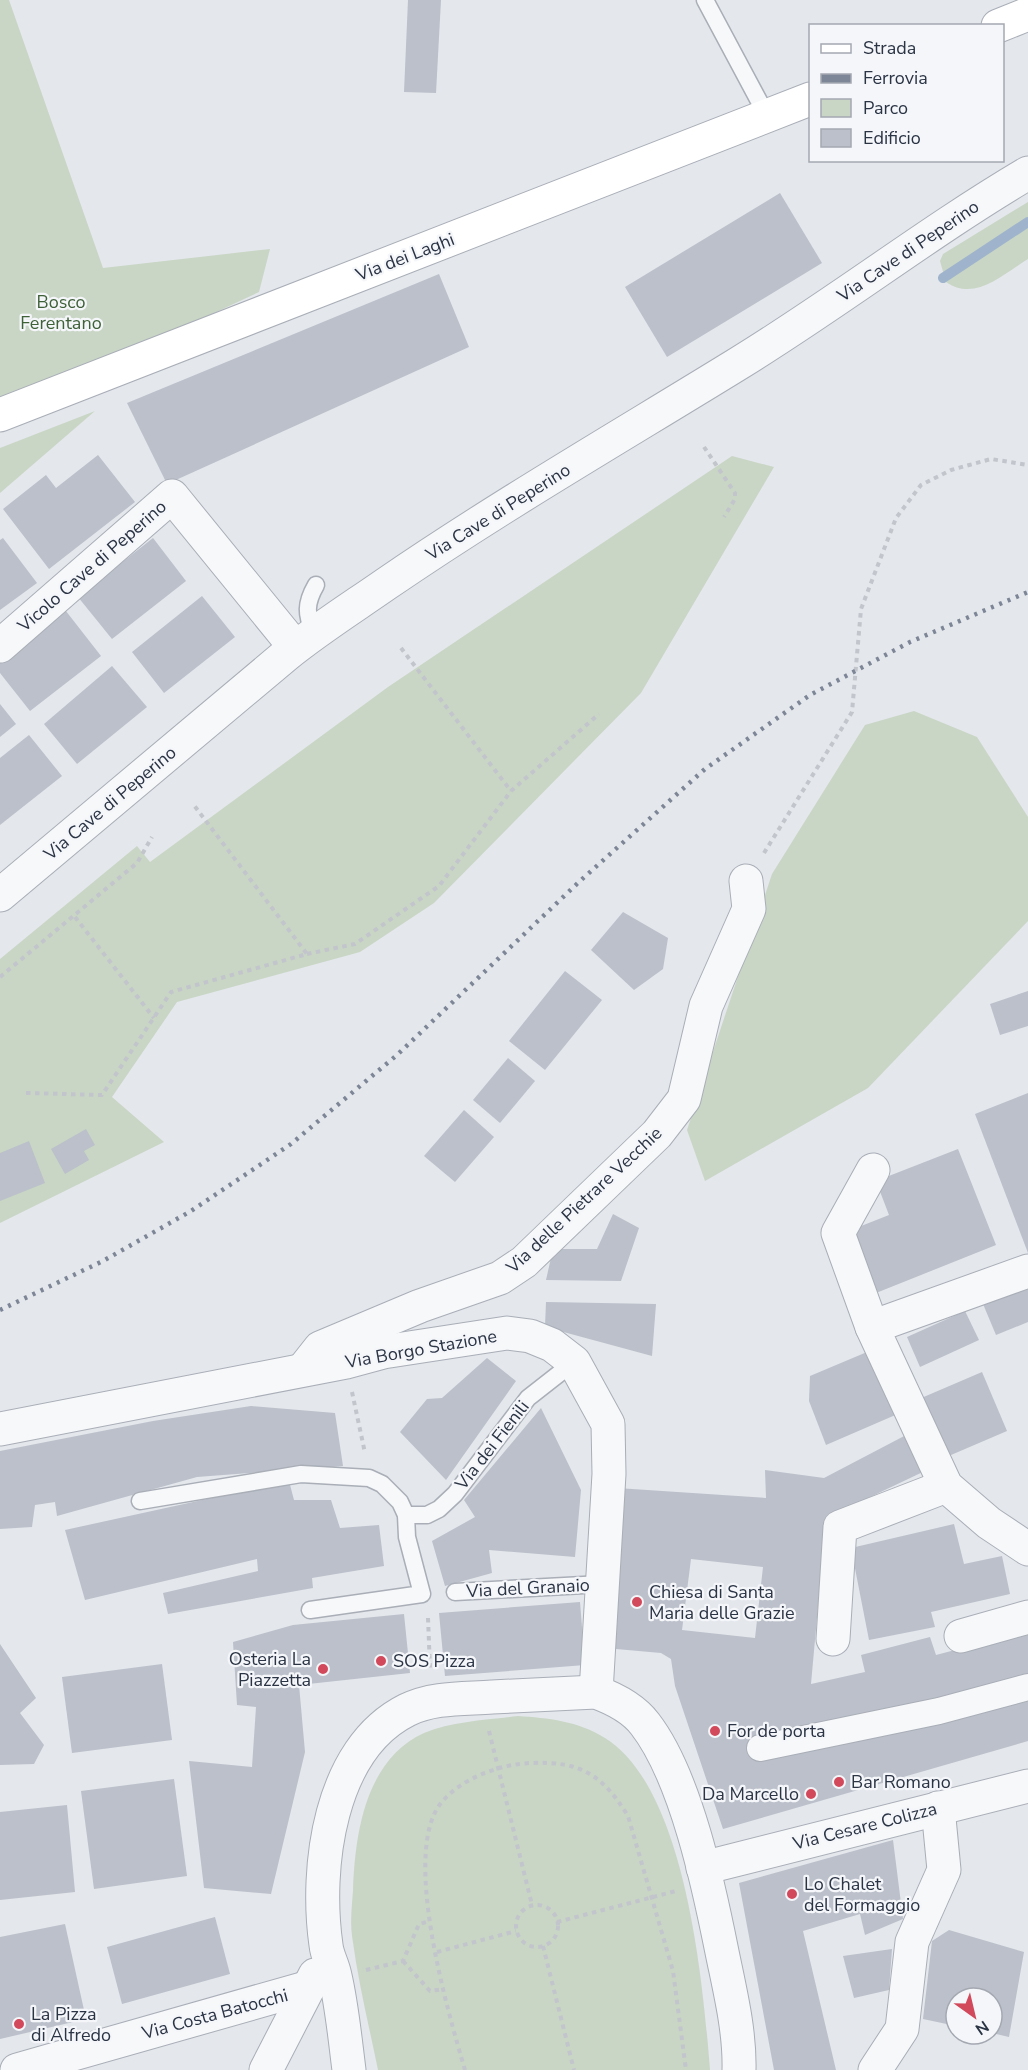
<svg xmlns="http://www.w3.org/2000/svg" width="1028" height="2070" font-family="'Nunito Sans',sans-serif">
  <rect width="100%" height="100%" fill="#e4e7ec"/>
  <g fill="#c9d6c5">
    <path d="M0 0H9L103 268 270 249 259 292 122 356 0 402Z"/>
    <path d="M1028 202V259C1002 275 975 302 946 282L940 261 943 254Z"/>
    <path d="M95 411 0 493V448Z"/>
    <path d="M732 456 774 467 641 693 434 903 360 952 177 1002 112 1097 164 1142 0 1223V959L137 846 150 862 388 687Z"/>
    <path d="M914 711 977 737 1028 817V921L868 1088 705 1181 687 1130 772 874 865 725Z"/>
    <path d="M518 1716C548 1718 578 1721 605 1738 686 1788 703 1982 710 2070H378C369 2026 358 1981 352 1936 350 1921 352 1905 353 1891 355 1834 365 1760 424 1733 453 1721 487 1720 518 1716Z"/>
  </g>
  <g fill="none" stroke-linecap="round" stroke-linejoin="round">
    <path stroke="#9fb4cc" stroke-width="10" d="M943 278 1028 222"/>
  </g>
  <g fill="#bbc0ca" fill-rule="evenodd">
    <path d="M408 0H441L436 93 404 92Z"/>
    <path d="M780 193 822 263 667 357 625 287Z"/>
    <path d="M439 274 469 347 167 484 127 403Z"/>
    <path d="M98 455 135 502 49 569 3 509 46 475 56 488Z"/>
    <path d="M3 538 37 583 0 610V540Z"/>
    <path d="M153 538 186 581 112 639 78 597Z"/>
    <path d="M202 596 235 637 164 693 132 652Z"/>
    <path d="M62 606 101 656 30 711 0 673V655Z"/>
    <path d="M112 666 147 707 77 764 44 724Z"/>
    <path d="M0 704 16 724 0 737Z"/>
    <path d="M29 735 62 776 0 825V758Z"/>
    <path d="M623 912 668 938 663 969 634 990 591 950Z"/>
    <path d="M565 971 602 1000 545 1070 509 1041Z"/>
    <path d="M1028 991V1026L1000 1035 990 1004Z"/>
    <path d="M508 1058 535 1081 500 1123 473 1100Z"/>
    <path d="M1028 1093V1253L975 1114Z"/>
    <path d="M464 1110 494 1137 455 1182 424 1156Z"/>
    <path d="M86 1129 95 1145 84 1151 89 1160 65 1174 51 1149Z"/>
    <path d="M29 1141 45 1183 0 1201V1153Z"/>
    <path d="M958 1149 996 1245 876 1293 851 1230 889 1215 876 1181Z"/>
    <path d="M613 1214 639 1228 621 1281 546 1280 553 1249H597Z"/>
    <path d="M1028 1285V1322L996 1335 983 1304Z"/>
    <path d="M546 1302 656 1304 652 1356 545 1327Z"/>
    <path d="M965 1311 979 1340 920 1367 907 1337Z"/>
    <path d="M867 1352 900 1413 826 1445 809 1401 810 1376Z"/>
    <path d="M487 1358 516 1381 446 1480 400 1432 427 1399 442 1398Z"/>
    <path d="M982 1372 1007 1431 944 1458 919 1399Z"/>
    <path d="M251 1406 335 1413 343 1466 197 1477 57 1516 55 1502 35 1505 32 1527 0 1529V1451L153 1421Z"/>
    <path d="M541 1408 581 1490 575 1557 489 1550 492 1573 445 1586 432 1541 475 1517 464 1500Z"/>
    <path d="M908 1434 927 1470 826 1518 811 1684 865 1672 861 1655 930 1637 936 1655 1028 1631V1741L723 1829 675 1686 671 1659 661 1653 605 1648 617 1488 766 1498 765 1470 824 1478ZM691 1559 763 1567 755 1638 682 1630Z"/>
    <path d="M289 1481 294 1500H331L340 1528 379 1525 384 1566 312 1578 313 1588 168 1614 163 1593 258 1571 257 1559 85 1600 65 1530Z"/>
    <path d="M954 1524 964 1564 1002 1556 1010 1594 931 1612 935 1627 869 1640 851 1548Z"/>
    <path d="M580 1602 585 1665 445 1676 439 1613Z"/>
    <path d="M404 1614 410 1673 299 1685 305 1752 271 1894 204 1888 189 1761 252 1767 256 1707 237 1705 233 1642 293 1625Z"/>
    <path d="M0 1644 36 1698 20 1713 44 1745 34 1764 0 1765Z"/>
    <path d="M162 1664 172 1740 72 1753 62 1677Z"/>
    <path d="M174 1779 187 1876 94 1889 81 1791Z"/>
    <path d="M67 1805 75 1892 0 1900V1812Z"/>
    <path d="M893 1840 903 1919 865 1935 860 1914 803 1931 836 2070H774L739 1883Z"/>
    <path d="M215 1917 230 1974 122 2004 107 1947Z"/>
    <path d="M65 1924 86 2019 0 2039V1937Z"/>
    <path d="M949 1930 1024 1952 1009 2037 992 2033V1998H956V2026L923 2019 932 1941Z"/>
    <path d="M892 1949 889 1990 854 1998 843 1956Z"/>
  </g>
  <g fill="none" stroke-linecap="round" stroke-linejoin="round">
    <g stroke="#a9aeb7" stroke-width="19">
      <g id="service">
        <path d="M705 0 767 116"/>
        <path d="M314 634C306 614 305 604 316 585"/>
        <path d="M140 1501 301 1474 369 1478 382 1484 400 1502 406 1515 407 1537 422 1594 310 1610"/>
        <path d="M406 1515H427L439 1509 455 1494 528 1398 574 1362"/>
        <path d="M455 1592 602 1584"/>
      </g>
    </g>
    <g stroke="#a9aeb7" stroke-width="28">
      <path id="pedestrian" d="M760 1748 939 1711 1028 1687"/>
    </g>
    <g stroke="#a9aeb7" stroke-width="35">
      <g id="minor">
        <path d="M0 646 172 496 295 647"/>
        <path d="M0 895 286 655C318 629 353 607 386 584 500 506 619 437 736 365 836 304 928 232 1028 173"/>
        <path d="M1028 1271 872 1327 946 1486 989 1523 1028 1549"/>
        <path d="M872 1327 838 1233 873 1170"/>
        <path d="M305 1367 320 1348 420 1306 500 1278 524 1262 657 1134 684 1099 706 1006 749 909 746 881"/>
        <path d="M0 1429 346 1362 383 1352 507 1333 530 1336 552 1345 574 1362 608 1424 609 1474 596 1692"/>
        <path d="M961 1636 1028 1617"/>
        <path d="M833 1639 840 1527 946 1486"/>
        <path d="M703 1868 1028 1786"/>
        <path d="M17 2070 309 1987"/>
        <path d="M266 2070 315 1975"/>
        <path d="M349 2070C345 2039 342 2006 335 1976 333 1965 327 1956 326 1945 315 1868 329 1749 407 1710 433 1697 464 1699 492 1697 527 1695 561 1694 596 1692 615 1699 633 1708 645 1724 686 1777 709 1887 722 1952 730 1991 740 2031 739 2070"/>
        <path d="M875 2070 902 2029 912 1942 944 1870 938 1808"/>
      </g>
    </g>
    <g stroke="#a9aeb7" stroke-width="35">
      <g id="secondary">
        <path d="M998 26 1028 14"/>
        <path d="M0 415 810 99"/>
      </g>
    </g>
    <g stroke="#c2c5cb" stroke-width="4" stroke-dasharray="4.5 4.5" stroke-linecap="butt">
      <path d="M704 447 735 493V499L724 517"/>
      <path d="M401 648 511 791"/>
      <path d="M764 853 852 712 861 609 896 518 921 485 951 470 991 459 1028 465"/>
      <path d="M75 917 154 1018"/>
      <path d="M307 954 355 944 439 886 511 791 599 714"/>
      <path d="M0 977 137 863 152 837"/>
      <path d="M26 1093 102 1095 171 992 307 954 193 804"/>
      <path d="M352 1392 365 1453"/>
      <path d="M428 1618 430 1668"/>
      <path d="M489 1731 532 1905"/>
      <circle cx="537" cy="1926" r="21"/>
      <path d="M557 1922 676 1891"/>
      <path d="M543 1946 574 2070"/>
      <path d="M437 1952 516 1931"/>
      <path d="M403 1961 430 1991 444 1989"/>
      <path d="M366 1970 403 1961 419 1924 430 1921"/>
      <path d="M465 2070C448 2012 401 1853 441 1803 461 1778 501 1764 531 1763 580 1761 602 1774 628 1816L673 1971 686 2070"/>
    </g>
    <use href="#service" stroke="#f7f8fa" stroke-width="16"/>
    <use href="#pedestrian" stroke="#f7f8fa" stroke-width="26"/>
    <use href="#minor" stroke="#f7f8fa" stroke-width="33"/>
    <use href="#secondary" stroke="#fff" stroke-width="33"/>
    <path stroke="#7d8696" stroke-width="4.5" stroke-dasharray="3 6" stroke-linecap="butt" d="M0 1310 103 1261 191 1211 291 1144 397 1055 580 881 705 769 810 695 910 642 1028 592"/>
  </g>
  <g fill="#d1495b" stroke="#f4f6f9" stroke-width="2">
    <circle cx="637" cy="1602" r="6"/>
    <circle cx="381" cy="1661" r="6"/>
    <circle cx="323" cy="1669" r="6"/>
    <circle cx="715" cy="1731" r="6"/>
    <circle cx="839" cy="1782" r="6"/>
    <circle cx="811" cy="1794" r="6"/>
    <circle cx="792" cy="1894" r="6"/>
    <circle cx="19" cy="2024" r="6"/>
  </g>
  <g text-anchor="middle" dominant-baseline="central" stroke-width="4.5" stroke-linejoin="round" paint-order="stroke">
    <g font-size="18" fill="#2b3445" stroke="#f4f6f9">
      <text transform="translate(908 251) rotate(-34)">Via Cave di Peperino</text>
      <text transform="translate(405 257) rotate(-21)">Via dei Laghi</text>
      <text transform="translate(498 512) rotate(-32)">Via Cave di Peperino</text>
      <text transform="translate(92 566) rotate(-41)">Vicolo Cave di Peperino</text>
      <text transform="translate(110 803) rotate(-40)">Via Cave di Peperino</text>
      <text transform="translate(584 1200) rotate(-43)">Via delle Pietrare Vecchie</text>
      <text transform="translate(421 1349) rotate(-10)">Via Borgo Stazione</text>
      <text transform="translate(492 1445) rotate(-52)">Via dei Fienili</text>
      <text transform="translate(528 1588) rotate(-3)">Via del Granaio</text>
      <text transform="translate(865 1826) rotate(-14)">Via Cesare Colizza</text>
      <text transform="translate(215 2014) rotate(-15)">Via Costa Batocchi</text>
    </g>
    <g font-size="18" fill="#3f6138" stroke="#f4f6f9">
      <text x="61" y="302">Bosco<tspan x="61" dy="21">Ferentano</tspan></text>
    </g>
    <g font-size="18" fill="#2b3445" stroke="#f4f6f9" text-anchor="start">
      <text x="649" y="1592">Chiesa di Santa<tspan x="649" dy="21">Maria delle Grazie</tspan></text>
      <text x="311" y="1659" text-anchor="end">Osteria La<tspan x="311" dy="21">Piazzetta</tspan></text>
      <text x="393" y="1661">SOS Pizza</text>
      <text x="727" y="1731">For de porta</text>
      <text x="851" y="1782">Bar Romano</text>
      <text x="799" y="1794" text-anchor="end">Da Marcello</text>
      <text x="804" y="1884">Lo Chalet<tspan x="804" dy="21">del Formaggio</tspan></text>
      <text x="31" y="2014">La Pizza<tspan x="31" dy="21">di Alfredo</tspan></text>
    </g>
  </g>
  <rect x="809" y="24" width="195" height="138" fill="#f4f6f9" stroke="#a4a8b1" stroke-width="1.5"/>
  <rect x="821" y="44" width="30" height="9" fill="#ffffff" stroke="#a4a8b1" stroke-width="1.5"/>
  <text x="863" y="54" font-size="18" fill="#2b3445">Strada</text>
  <rect x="821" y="74" width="30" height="9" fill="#7d8696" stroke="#a4a8b1" stroke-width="1.5"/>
  <text x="863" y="84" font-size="18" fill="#2b3445">Ferrovia</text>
  <rect x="821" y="99" width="30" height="18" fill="#c9d6c5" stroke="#a4a8b1" stroke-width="1.5"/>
  <text x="863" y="114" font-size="18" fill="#2b3445">Parco</text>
  <rect x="821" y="129" width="30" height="18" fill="#bbc0ca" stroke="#a4a8b1" stroke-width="1.5"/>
  <text x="863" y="144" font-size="18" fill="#2b3445">Edificio</text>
  <g transform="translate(974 2016) rotate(146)"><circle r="28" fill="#f4f6f9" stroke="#a4a8b1" stroke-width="1.5"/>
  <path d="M0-4.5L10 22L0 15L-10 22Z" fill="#d1495b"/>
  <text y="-9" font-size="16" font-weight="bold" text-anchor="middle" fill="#2b3445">N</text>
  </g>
</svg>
